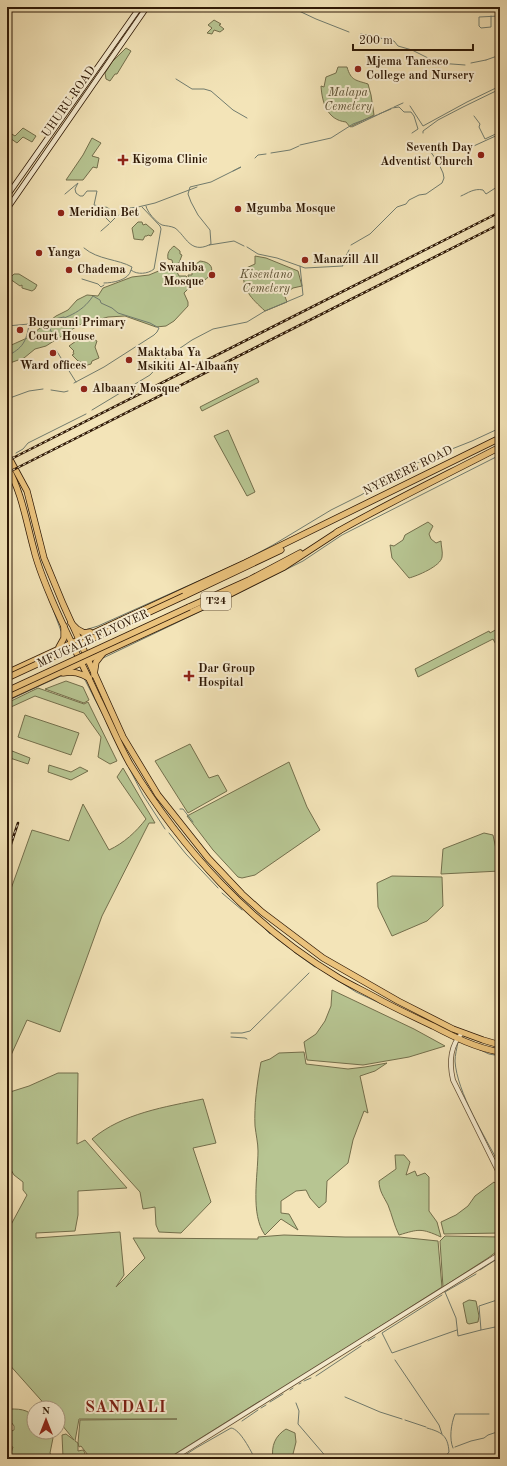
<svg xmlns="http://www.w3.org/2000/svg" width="507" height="1466" font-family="'Old Standard TT',serif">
  <rect width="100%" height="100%" fill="#f3e4b8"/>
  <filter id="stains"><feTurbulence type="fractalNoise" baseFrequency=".005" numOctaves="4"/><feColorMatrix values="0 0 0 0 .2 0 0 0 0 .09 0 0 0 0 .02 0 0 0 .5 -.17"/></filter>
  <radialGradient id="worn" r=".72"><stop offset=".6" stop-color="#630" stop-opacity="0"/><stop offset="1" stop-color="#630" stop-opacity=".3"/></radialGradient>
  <g fill="#b7c592" stroke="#736f4c" fill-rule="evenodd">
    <path d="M214 20 221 24 219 25 224 29 220 32 214 30 212 34 207 33 212 28 208 25Z"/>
    <path d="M126 48 131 51 117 74H115L110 81 106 79 105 73 112 62Z"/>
    <path d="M338 67H347C351 81 356 80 368 84L371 95 374 115 350 127 346 122C327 120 322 102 321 86L324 87 326 77 336 73Z"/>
    <path d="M23 128 36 136 32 142 23 137 17 143 7 136V131L15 136Z"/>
    <path d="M92 138 101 143 92 156 99 158 97 168 93 167 83 180H66L83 155Z"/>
    <path d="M138 222H142L143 225 146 224 154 231 151 236 148 235 147 236H145L143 240 134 239 132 228Z"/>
    <path d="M174 246 180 251V254L182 255 179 263 175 264 177 272 179 276H186L187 277 188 289 184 293 188 302V306L174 321 166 326 156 327 125 316 108 317 79 325 46 346 35 349 24 358 7 364V347L27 338 56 316 68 310 77 300 87 295 98 296 103 288 132 277 149 275 173 265 172 260 168 259C167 253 169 250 174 246Z"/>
    <path d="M255 256 266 258 298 271 302 286 293 288 284 294 287 302 265 311C251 298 241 289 244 269L255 264Z"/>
    <path d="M200 261C220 263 211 281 198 282 195 282 192 281 189 280L188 275H192V267Z"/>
    <path d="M7 268 11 271V277L14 274H19L37 285 35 289 32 291 22 288V285L20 286 10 279 11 278 7 277Z"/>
    <path d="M86 334 90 337 94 334 95 340 97 341 95 347 99 358 92 361 91 364 84 366 81 362 78 361 72 355 74 354 73 352 74 351 69 346Z"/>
    <path d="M257 378 259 382 202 411 200 407Z"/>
    <path d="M228 430 255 492 247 496 214 436Z"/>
    <path d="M428 522 433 526 429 534 431 539 436 543 441 541C441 546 443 552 442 557 441 566 417 576 409 578L392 558 390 545 394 546 403 540 405 535Z"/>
    <path d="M500 625V652L493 639 418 677 415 669 489 631 490 633 497 629 496 627Z"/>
    <path d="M66 681 83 687 89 700 84 703 45 689Z"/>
    <path d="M38 688 84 704 88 702 117 761 110 764 98 757 101 737 84 713 35 696 11 707 7 716V703Z"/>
    <path d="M25 715 79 733 71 755 18 737Z"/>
    <path d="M190 744 209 778 218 775 227 791 188 813 155 761Z"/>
    <path d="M7 749 30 758 28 764 7 757Z"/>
    <path d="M289 762 307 807 320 830 255 875 242 878 238 877 213 850 187 816Z"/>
    <path d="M49 765 71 772 80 767 88 771 71 780 48 772Z"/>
    <path d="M123 768 155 823H149L102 916 60 1032 27 1020 7 1064V900L32 830 69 841 83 804 109 850C124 843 136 832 146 819L117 777Z"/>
    <path d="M484 833 493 835 496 849 500 852V871L441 874 443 849Z"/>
    <path d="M392 876 442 877 443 906 427 921 392 936 378 907 377 883Z"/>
    <path d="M332 990 414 1029 445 1046 409 1057 363 1065 307 1060 304 1042 316 1034 325 1021 331 1006Z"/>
    <path d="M304 1052 306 1064 348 1069 365 1067 387 1063 375 1071 360 1076 368 1113 364 1111 353 1140 348 1163 327 1181 326 1202 319 1208 310 1198 306 1190 296 1191 281 1201V1213L289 1214 298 1230 281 1219 265 1235C250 1214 258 1176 258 1151 258 1143 256 1135 255 1126 254 1106 257 1083 261 1062L270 1059 279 1053Z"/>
    <path d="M58 1073H78L77 1144 85 1140 127 1188 78 1191V1215L75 1231 36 1233V1238L120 1232 124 1275 116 1287 145 1258 133 1238 258 1239V1237L284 1235 345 1237H399L438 1241 442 1287 260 1403V1401L167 1459H91L81 1446 79 1447 78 1443V1451L83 1450 85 1453 83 1459H19L12 1456 11 1453 13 1447 7 1446V1433L14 1430V1426L9 1419H7V1409C16 1409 30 1408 34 1419 35 1422 34 1428 34 1432H45L53 1438 50 1453 53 1458 63 1457 62 1435 66 1434 74 1440 58 1420V1408H48L7 1362V1232L27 1195 23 1190V1182L14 1175 7 1163V1096L10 1092 29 1086ZM79 1419H177L80 1420 78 1443 75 1441Z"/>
    <path d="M203 1099 216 1143 193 1148 211 1202 181 1233 159 1232 156 1225 155 1207 143 1209 140 1192 92 1139C123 1113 165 1107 203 1099Z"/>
    <path d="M395 1155H404L410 1162 406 1175 415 1171 417 1176 425 1173 429 1177V1211L437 1222 441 1237C421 1228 419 1229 399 1235 394 1225 392 1215 388 1205 384 1197 379 1191 379 1181L396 1169Z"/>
    <path d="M494 1182 500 1188V1233L444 1234 441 1222 456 1215 468 1206 475 1196Z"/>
    <path d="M445 1236 500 1237V1249L488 1258 443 1287 440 1241Z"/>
    <path d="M469 1300 476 1301 479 1316 478 1322 469 1324 467 1323 463 1303Z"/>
    <path d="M286 1429 295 1433 296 1442 293 1454 294 1456 300 1457V1459H273C271 1446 275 1436 286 1429Z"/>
  </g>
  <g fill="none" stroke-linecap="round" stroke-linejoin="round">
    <g stroke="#717c6f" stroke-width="1">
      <path d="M283 7 299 11 316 19 349 32"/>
      <path d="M408 7H409"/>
      <path d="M388 11 396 7"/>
      <path d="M491 16V27L481 28 479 26V17L499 16 500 20"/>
      <path d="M361 34 394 41 398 46 412 50 438 63 465 65"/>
      <path d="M486 60 500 55"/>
      <path d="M471 63 486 60"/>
      <path d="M176 79 192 89H204L211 91 233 110 247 118"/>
      <path d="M410 106 423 126 467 102 500 86"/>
      <path d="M394 107 403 103"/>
      <path d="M379 114 391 109"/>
      <path d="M474 116 480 124 479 127 485 139 500 132"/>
      <path d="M352 127 392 108 399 107 404 112H411L414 116 418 129 412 133"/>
      <path d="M423 133V131L438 120 463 107 500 89"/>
      <path d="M300 145 331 138 353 124 377 115"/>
      <path d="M465 150 500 134"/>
      <path d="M271 153 290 150 299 146"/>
      <path d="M255 158 258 155 266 154"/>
      <path d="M239 168 241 167 211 182 190 187 188 194 191 202 198 215 210 230 211 244 209 245 234 241 244 246"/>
      <path d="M233 171 239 168"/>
      <path d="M65 194 78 183 75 189 76 193 80 196H83L87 191H97L94 205 105 207 102 214 110 222"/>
      <path d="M461 196C468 193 474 188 483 190L486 194 500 185"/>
      <path d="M146 206C147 212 156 222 162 225 166 226 171 226 175 228 186 236 190 254 209 245"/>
      <path d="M106 207 117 213V216"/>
      <path d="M110 223 117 216 124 213 130 208 138 207 155 203 197 187"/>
      <path d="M101 231 109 224"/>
      <path d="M351 245 370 234 397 207 406 204 409 200 419 195 426 194 442 183 444 178 443 173 438 162 430 151"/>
      <path d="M247 247 258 254 277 258 305 268 343 266 342 264 349 250"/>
      <path d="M84 248C98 260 118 259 132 267L131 270"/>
      <path d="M82 279 98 284 101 287 104 285"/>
      <path d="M104 283C113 283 129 280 131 270 137 275 148 274 154 269L161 229 160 226 142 207"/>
      <path d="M7 326 29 324 64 317"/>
      <path d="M53 336 48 324C66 317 81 314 93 296L100 300 101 303 112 308 118 313 150 323 159 328 157 332 154 335 104 367 74 383"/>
      <path d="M56 350 76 382"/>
      <path d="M7 356C23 348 26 342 29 325"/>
      <path d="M51 390 64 392 68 391"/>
      <path d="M7 399 29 391 43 389"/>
      <path d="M92 410 150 375 167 357 192 340 213 329 247 322 265 311 303 295 300 266"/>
      <path d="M16 453 23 449 28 443 86 414"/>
      <path d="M223 601 303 561 342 535 500 455"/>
      <path d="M51 604 61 631"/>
      <path d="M83 629 85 630 98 626 243 561 273 545 331 510 361 495 414 464 472 441 500 428"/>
      <path d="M101 659 220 602"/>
      <path d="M82 677 85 680 109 727"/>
      <path d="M7 701 63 675"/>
      <path d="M129 768 143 795 165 829"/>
      <path d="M180 809H183L193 822"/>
      <path d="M169 833 186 854 218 888"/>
      <path d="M222 893 242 910"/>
      <path d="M265 929 270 934"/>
      <path d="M276 938 289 948"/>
      <path d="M294 952 315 967"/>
      <path d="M323 971 356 992 388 1007"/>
      <path d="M231 1033H242L250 1031 309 973"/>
      <path d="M231 1037 245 1038 247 1039"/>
      <path d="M458 1042C457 1048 455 1055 455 1061 457 1093 485 1136 500 1166"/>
      <path d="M478 1049 489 1054 500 1056"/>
      <path d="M480 1270 500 1257"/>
      <path d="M445 1292 456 1318 458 1336 481 1330 479 1306 500 1299"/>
      <path d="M445 1292 476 1274"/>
      <path d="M442 1295 382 1333 392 1353 457 1330"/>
      <path d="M481 1330 500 1326"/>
      <path d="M368 1341 375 1337"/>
      <path d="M395 1360 439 1425 442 1434"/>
      <path d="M316 1376 361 1346"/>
      <path d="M304 1381 311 1378"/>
      <path d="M299 1384 301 1383"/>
      <path d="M290 1390 293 1388"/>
      <path d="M345 1397 380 1412 402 1419"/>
      <path d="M270 1402 283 1394"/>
      <path d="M296 1403 299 1411 298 1424 328 1459"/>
      <path d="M261 1408 266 1405"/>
      <path d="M405 1420 426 1427"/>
      <path d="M242 1421 258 1410"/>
      <path d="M427 1428C441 1432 448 1435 449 1452L443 1459"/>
      <path d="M455 1447 471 1441 484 1438 488 1435 500 1431"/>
      <path d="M453 1448C449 1439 451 1424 455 1414H489"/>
      <path d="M179 1459 196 1448 231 1428C240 1429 251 1451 255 1459"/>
    </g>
    <g stroke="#604c32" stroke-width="5.5">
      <g id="tertiary">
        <path d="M462 1033C450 1046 449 1063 453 1080L500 1175"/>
        <path d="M172 1459 500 1254"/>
      </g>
    </g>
    <g stroke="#2f1906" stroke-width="6">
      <g id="secondary">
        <path d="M7 196 140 7"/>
        <path d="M7 209 147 7"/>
      </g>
    </g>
    <g stroke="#2f1906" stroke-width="7">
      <g id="primary">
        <path d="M7 454 27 491 44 558 63 604 123 737 158 795 208 858 242 894 262 912 323 958 398 1001 453 1029 483 1040 500 1045"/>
        <path d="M7 466C22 493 26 521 34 550 38 567 45 583 52 600 66 633 83 665 98 698 109 720 118 743 130 764 182 850 252 926 339 978 353 986 368 993 382 1001 399 1010 416 1018 433 1026 454 1037 476 1048 500 1052"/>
      </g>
    </g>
    <g stroke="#2f1906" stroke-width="7">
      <g id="trunk">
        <path d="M337 532C390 502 446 475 500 447"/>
        <path d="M184 596 281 550"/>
        <path d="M189 607 249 580 300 553"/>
        <path d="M71 623 77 629 84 633 90 632"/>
        <path d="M59 647 64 638V626"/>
        <path d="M7 673 245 563 500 438"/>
        <path d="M63 673C73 671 80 673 89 678"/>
        <path d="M94 675 96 662 103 653"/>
        <path d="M7 697 222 598 284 567 339 531"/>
      </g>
    </g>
    <use href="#tertiary" stroke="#f7edd1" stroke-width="4"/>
    <use href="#secondary" stroke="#f7edd1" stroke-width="4.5"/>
    <use href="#primary" stroke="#eac27c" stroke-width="5.5"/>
    <use href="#trunk" stroke="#eac27c" stroke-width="5.5"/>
    <g stroke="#2f1906" stroke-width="2.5">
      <g id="rail">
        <path d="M7 461 500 212"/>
        <path d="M7 473 500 224"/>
        <path d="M7 856 18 823"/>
      </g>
    </g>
    <use href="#rail" stroke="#f7edd1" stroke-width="1" stroke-dasharray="3" stroke-linecap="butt"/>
    <g stroke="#2f1906" stroke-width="7" stroke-linecap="butt">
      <g id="trunk-bridge">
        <path d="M7 678 184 596"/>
        <path d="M7 691 189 607"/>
      </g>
    </g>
    <use href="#trunk-bridge" stroke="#eac27c" stroke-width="5.5"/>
  </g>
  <g fill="#8f2418" stroke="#f7edd1" stroke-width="1.5">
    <circle cx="358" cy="69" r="4"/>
    <circle cx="481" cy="155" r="4"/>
    <path d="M121 154h4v4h4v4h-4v4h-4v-4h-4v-4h4z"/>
    <circle cx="238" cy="209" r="4"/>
    <circle cx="61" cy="213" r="4"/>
    <circle cx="39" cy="253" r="4"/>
    <circle cx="305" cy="260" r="4"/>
    <circle cx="69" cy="270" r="4"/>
    <circle cx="212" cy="275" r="4"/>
    <circle cx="20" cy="330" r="4"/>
    <circle cx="53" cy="353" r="4"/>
    <circle cx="129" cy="360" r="4"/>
    <circle cx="84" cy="389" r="4"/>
    <path d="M187 670h4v4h4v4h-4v4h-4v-4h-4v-4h4z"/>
  </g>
  <g text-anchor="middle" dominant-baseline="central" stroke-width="4" stroke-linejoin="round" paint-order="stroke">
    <rect fill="#f7edd1" stroke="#6b5943" stroke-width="1" x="201" y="592" width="30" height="18" rx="3"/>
    <g font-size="11" font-weight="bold" fill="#2f1906">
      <text x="216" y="601">T24</text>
    </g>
    <g font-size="12" font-weight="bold" fill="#2f1906" stroke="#f7edd1" text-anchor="start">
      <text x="366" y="62">Mjema Tanesco<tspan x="366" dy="14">College and Nursery</tspan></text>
      <text x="473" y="148" text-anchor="end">Seventh Day<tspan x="473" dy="14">Adventist Church</tspan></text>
      <text x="132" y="160">Kigoma Clinic</text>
      <text x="246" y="209">Mgumba Mosque</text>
      <text x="69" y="213">Meridian Bet</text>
      <text x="47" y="253">Yanga</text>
      <text x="313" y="260">Manazill All</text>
      <text x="204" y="268" text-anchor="end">Swahiba<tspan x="204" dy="14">Mosque</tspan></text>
      <text x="77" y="270">Chadema</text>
      <text x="28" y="323">Buguruni Primary<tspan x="28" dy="14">Court House</tspan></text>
      <text x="137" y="353">Maktaba Ya<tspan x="137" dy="14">Msikiti Al-Albaany</tspan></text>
      <text x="53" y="366" text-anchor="middle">Ward offices</text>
      <text x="92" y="389">Albaany Mosque</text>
      <text x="198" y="669">Dar Group<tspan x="198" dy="14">Hospital</tspan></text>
    </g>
    <g font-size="12" font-style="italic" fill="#584d30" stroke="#f7edd1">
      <text x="348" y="93">Malapa<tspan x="348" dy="14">Cemetery</tspan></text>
      <text x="266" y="275">Kisentano<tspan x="266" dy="14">Cemetery</tspan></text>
    </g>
    <g font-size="12" fill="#2f1906" stroke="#f7edd1">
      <text transform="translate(69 102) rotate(-55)">UHURU ROAD</text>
      <text transform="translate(408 471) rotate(-26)">NYERERE ROAD</text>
      <text transform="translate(93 639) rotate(-25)">MFUGALE FLYOVER</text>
    </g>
    <g font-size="16" font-weight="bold" letter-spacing="1" fill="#7a1f14" stroke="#f7edd1">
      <text x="126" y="1408">SANDALI</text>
    </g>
  </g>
  <rect width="507" height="1466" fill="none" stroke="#f3e4b8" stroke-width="24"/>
  <rect x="8" y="8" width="491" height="1450" fill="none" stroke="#2f1906" stroke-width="2"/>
  <rect x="12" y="12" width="483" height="1442" fill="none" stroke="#2f1906"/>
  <g transform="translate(46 1420)"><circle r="19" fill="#f7edd1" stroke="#a79880"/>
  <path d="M0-3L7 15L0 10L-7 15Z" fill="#8f2418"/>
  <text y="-6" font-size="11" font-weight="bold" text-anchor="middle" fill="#2f1906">N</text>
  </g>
  <path d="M353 44v6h120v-6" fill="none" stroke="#2f1906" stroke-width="2"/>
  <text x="359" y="44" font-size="12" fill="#2f1906" stroke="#f7edd1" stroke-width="3" paint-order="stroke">200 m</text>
  <rect width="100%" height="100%" filter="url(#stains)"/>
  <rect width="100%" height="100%" fill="url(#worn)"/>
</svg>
